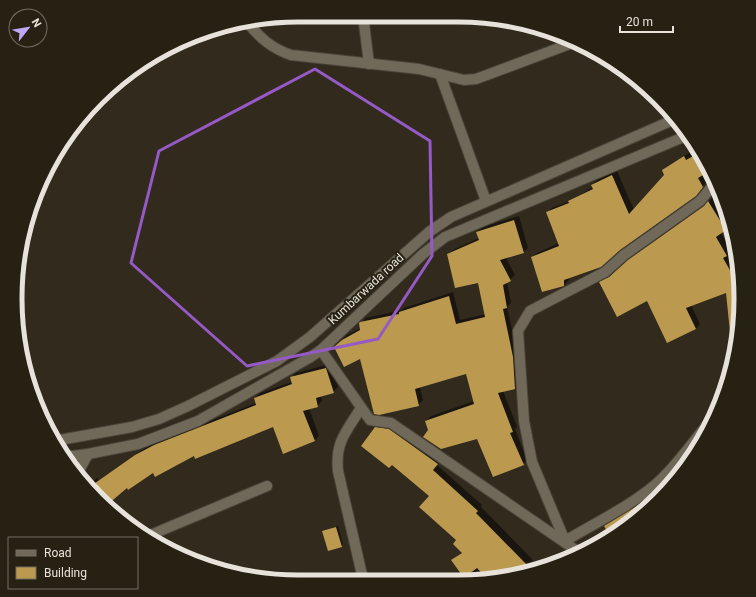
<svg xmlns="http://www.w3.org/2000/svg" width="756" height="597" font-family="Roboto,sans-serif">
  <rect width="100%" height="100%" fill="#312a1d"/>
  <g fill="#0007">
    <path d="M696 149 703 157 712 176 695 195 593 269 568 277 569 280 564 285 532 257 537 253 559 243 548 212 552 208 570 201 593 187 592 185 597 180 617 171 634 210 665 175 663 170 667 166Z"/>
    <path d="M718 191 726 208 730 227 721 233 731 250 728 253 739 273 740 317 734 358 727 292 691 305 700 324 696 329 667 342 648 300 600 283 634 256 708 203Z"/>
    <path d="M519 216 528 248 524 252 506 258 515 275 507 282 511 303 507 307 517 352 519 384 515 388 503 391 517 427 515 429 527 460 523 464 478 437 429 431 426 421 431 416 474 401 467 373 420 387 423 400 418 405 360 357 335 347 347 335 361 328 360 324 366 318 402 310 404 308 453 292 460 320 486 314 479 282 448 254 453 250 479 238 477 232 482 227Z"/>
    <path d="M330 364 338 387 333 392 321 396 322 401 317 406 309 408 319 436 315 440 283 452 273 426 153 472 127 487 106 505 87 487 97 478 99 480 142 450 159 441 256 403 255 398 260 393 292 382 291 378 296 373Z"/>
    <path d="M381 422 443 458 437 465 482 505 481 507 533 560 520 573 476 581H467L453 560 462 552 458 540 430 496 376 428Z"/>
    <path d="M632 508 637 517 611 536 606 526 612 520Z"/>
    <path d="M338 526 343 544 341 546 324 531Z"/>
  </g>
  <g fill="#bb9a50">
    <path d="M699 153 710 171 698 178 703 187 696 196 620 250 601 267 564 280V286L542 292 531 257 559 246 546 212 569 203 568 201 593 189 591 185 612 175 629 214 664 175 662 170 684 156 686 160Z"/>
    <path d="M708 201 726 230 716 237 727 256 723 258 735 279 739 278 740 317 738 331 730 332 726 293 686 308 696 329 667 343 647 301 617 317 599 282 609 277 628 260 704 206Z"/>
    <path d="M514 220 524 253 500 260 511 281 503 285 507 308 503 309 513 357 515 389 498 393 513 432 510 433 524 465 493 477 477 439 441 449 423 437 428 430 425 421 474 404 466 374 415 389 419 406 379 415 374 414 360 359 344 367 334 347 342 340 360 330 359 323 360 322 399 314V312L449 296 456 324 485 317 478 283 455 288 447 254 479 240 476 232Z"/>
    <path d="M326 368 334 393 316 398 318 407 303 411 315 441 283 454 273 427 195 459 194 456 155 477 153 473 128 490 127 488 107 505 88 488 135 455 154 445 256 405 254 398 292 384 290 377Z"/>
    <path d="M375 427 389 429 438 464 433 470 478 511 476 513 528 566 522 572 487 579 477 568 464 578 451 560 462 553 453 544 456 540 419 507 429 496 392 465 389 468 361 446Z"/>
    <path d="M648 499 651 504 644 512 610 536 604 526Z"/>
    <path d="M336 527 342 547 328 551 322 531Z"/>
  </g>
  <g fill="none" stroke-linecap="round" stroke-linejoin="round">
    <g stroke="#4a453a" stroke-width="12">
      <g id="street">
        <path d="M363 15 369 64"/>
        <path d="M247 22C260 38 271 48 291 55L419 69 464 80 476 79 575 42"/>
        <path d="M440 74 486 201"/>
        <path d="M321 350 370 420 391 423 580 553"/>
        <path d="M361 408C346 432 335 442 338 471L363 579"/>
        <path d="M148 536 267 486"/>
        <path d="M565 541 532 462 524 421 518 331 530 311 605 272 624 255 700 201 715 183"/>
        <path d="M565 541C595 523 629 507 656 484 676 467 691 444 708 424L713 420"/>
      </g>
    </g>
    <g stroke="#4a453a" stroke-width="12">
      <g id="secondary">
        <path d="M54 441 132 427 159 419 188 406 277 361 310 337 429 232 451 217 673 120"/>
        <path d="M65 457 88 454 138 444 198 421 309 358 321 350 423 254 445 237 686 136"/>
        <path d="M77 474 88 454"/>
      </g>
    </g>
    <use href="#street" stroke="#70695a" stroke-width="10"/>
    <use href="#secondary" stroke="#70695a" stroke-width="10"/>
  </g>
  <path fill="none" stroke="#965ac6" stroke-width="3" stroke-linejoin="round" d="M315 69 430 141 432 256 378 339 247 366 131 263 159 151Z"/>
  <g text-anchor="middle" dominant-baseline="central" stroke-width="4" stroke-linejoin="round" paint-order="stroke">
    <g font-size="12" fill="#e7e3da" stroke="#272114">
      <text transform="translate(366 289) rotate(-43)">Kumbarwada road</text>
    </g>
  </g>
  <path d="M0 0H756V597H0ZM298 22H458A276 276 0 0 1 734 298V299A276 276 0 0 1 458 575H298A276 276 0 0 1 22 299V298A276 276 0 0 1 298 22Z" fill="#272114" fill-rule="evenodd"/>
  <path fill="none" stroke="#e7e3da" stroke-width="5" d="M298 22H458A276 276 0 0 1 734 298V299A276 276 0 0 1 458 575H298A276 276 0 0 1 22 299V298A276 276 0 0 1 298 22Z"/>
  <rect x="8" y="537" width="130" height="52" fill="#272114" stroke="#746f63"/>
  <rect x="16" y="550" width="20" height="6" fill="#70695a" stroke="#746f63"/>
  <text x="44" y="557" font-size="12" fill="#e7e3da">Road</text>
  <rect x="16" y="567" width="20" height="12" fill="#bb9a50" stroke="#746f63"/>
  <text x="44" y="577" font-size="12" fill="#e7e3da">Building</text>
  <g transform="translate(28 28) rotate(59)"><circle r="19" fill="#272114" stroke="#746f63"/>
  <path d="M0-3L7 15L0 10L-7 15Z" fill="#bda9f5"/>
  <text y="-6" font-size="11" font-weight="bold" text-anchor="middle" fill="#e7e3da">N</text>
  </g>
  <path d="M620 26v6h53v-6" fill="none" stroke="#e7e3da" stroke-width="2"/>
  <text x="626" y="26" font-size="12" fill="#e7e3da" stroke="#272114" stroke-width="3" paint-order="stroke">20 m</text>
</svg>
